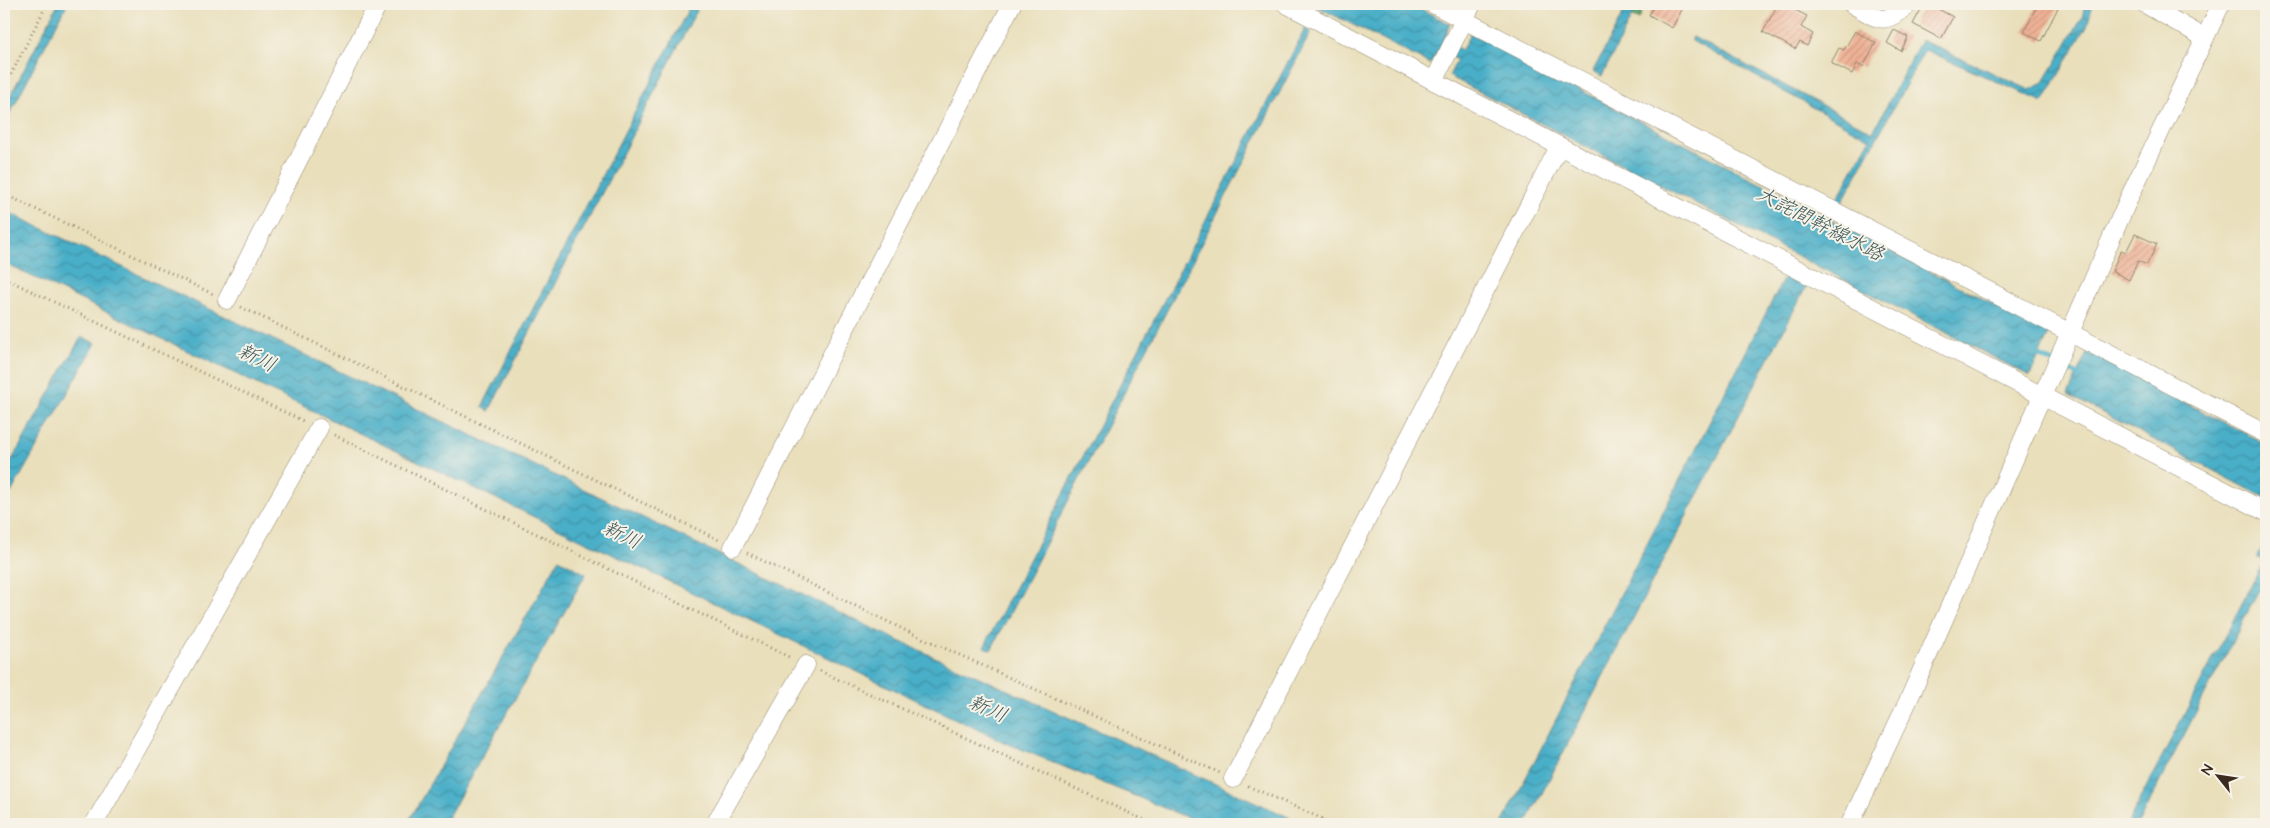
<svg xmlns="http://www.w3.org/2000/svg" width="2270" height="828" font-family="'Architects Daughter','Klee One',sans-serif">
  <defs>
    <pattern id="forest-crowns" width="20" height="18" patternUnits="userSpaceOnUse" patternTransform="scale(1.25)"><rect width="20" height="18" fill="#60ac77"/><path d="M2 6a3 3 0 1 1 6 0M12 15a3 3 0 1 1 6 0" fill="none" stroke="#508c61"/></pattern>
    <pattern id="water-waves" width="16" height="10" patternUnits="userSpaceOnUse" patternTransform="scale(1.25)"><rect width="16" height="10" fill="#49afc8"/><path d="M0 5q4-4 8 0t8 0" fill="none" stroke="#3e8fa2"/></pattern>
    <pattern id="building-hatch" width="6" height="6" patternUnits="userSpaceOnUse" patternTransform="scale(1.25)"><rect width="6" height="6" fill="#f1b397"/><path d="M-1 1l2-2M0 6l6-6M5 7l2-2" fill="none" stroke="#c4927b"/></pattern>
  </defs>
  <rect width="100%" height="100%" fill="#f7f3e8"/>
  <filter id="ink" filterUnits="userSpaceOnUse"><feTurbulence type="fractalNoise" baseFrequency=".02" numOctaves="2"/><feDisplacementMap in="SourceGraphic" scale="10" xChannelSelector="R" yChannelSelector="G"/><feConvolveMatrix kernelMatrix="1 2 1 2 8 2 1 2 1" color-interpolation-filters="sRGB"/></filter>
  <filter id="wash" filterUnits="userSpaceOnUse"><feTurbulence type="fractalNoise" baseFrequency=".0096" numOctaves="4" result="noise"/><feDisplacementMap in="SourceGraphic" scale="20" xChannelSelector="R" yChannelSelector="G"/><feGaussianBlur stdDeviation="1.12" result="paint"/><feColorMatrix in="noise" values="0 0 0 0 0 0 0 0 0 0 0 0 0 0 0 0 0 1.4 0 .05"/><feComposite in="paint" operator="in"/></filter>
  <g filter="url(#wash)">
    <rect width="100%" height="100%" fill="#e9dfbb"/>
    <path fill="url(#forest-crowns)" stroke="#4e6b4a" d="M1628 4H1645L1639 19 1627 16Z"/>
    <g fill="url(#water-waves)" stroke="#426c73">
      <path d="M58 4H67L4 125V108Z"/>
      <path d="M691 4H700L489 411 482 407Z"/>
      <path d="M1312 4H1411L1450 24 1443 40 1462 50 1470 33 2049 333 2030 376 1449 76 1457 60 1438 50 1430 64Z"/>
      <path d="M1628 4H1638L1602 76 1593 71Z"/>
      <path d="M2085 4H2093L2087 26 2043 102 1925 50 1842 202 1837 199 1870 139 1690 40 1693 37 1873 132 1921 40 2030 90 2044 82 2082 18Z"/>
      <path d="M1305 29 1311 32 991 650 984 647Z"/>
      <path d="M4 210 895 639 1304 824H1203L1006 743 4 263Z"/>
      <path d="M1785 276 1806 287 1526 824H1502Z"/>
      <path d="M81 337 96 343 4 505V474Z"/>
      <path d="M2087 352 2266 444V498L2068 395Z"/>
      <path d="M2263 546 2266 548V577L2138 824H2127L2264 561 2257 557Z"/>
      <path d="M559 559 586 574 444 824H407Z"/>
    </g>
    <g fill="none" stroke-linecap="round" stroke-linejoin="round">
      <path stroke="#49afc8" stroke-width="5" d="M2034 353 2082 377"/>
    </g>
    <g id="blocks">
      <g fill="url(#building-hatch)">
        <path d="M1655 4H1685L1672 28 1649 15Z"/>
        <path d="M1778 4H1783L1807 16 1801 27 1813 34 1807 46 1800 42 1795 49 1763 32Z"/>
        <path d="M1924 4H1929L1953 17 1941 39 1913 24Z"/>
        <path d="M2038 4H2060L2041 41 2024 32Z"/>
        <path d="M1894 30 1908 37 1901 51 1887 43Z"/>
        <path d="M1855 31 1876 43 1863 67 1857 64 1852 74 1831 63 1839 48 1844 50Z"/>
        <path d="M2135 234 2157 244 2147 265 2138 261 2129 280 2112 271 2121 250 2126 252Z"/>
      </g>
    </g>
  </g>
  <g filter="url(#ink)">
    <use href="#blocks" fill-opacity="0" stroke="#92846c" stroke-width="1"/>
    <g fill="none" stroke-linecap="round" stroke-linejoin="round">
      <g stroke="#92846c" stroke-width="19">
        <g id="minor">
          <path d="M1286 4 1434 81"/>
          <path d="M1433 4 2266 434"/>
          <path d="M1472 4 1434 81 2266 512"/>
          <path d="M1852 4C1881 21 1882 26 1909 4"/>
          <path d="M2145 4 2205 38"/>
          <path d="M227 300 378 4"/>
          <path d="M733 547 1012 4"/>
          <path d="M1233 779 1559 147"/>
          <path d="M94 824 319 428"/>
          <path d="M715 824 806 665"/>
          <path d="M1850 824 1909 699 2129 198 2221 4"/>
        </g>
      </g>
      <g stroke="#92846c" stroke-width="3" stroke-dasharray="1 4" stroke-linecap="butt">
        <path d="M4 88 47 4"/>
        <path d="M4 194 213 294"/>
        <path d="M4 278 303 421"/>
        <path d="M241 307 719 540"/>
        <path d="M334 435 791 658"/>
        <path d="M747 553 911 633 1220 773"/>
        <path d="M820 671 1153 824"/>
        <path d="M1248 786 1334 824"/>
      </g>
      <use href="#minor" stroke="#fff" stroke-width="18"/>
    </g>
  </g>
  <g text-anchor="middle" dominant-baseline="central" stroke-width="4" stroke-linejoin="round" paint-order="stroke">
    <g font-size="20" font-style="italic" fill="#40595a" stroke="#f7f3e8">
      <text transform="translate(1820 224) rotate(27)">大詫間幹線水路</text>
      <text transform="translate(257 358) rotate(26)">新川</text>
      <text transform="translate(622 535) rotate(26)">新川</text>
      <text transform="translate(988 709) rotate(24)">新川</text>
    </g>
  </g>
  <rect width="2270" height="828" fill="none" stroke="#f7f3e8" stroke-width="20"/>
  <g transform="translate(2218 776) rotate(300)" stroke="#f7f3e8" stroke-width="4" paint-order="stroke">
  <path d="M0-4L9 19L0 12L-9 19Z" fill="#3b2a1e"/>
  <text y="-8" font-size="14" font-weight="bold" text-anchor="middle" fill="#3b2a1e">N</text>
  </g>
</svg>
